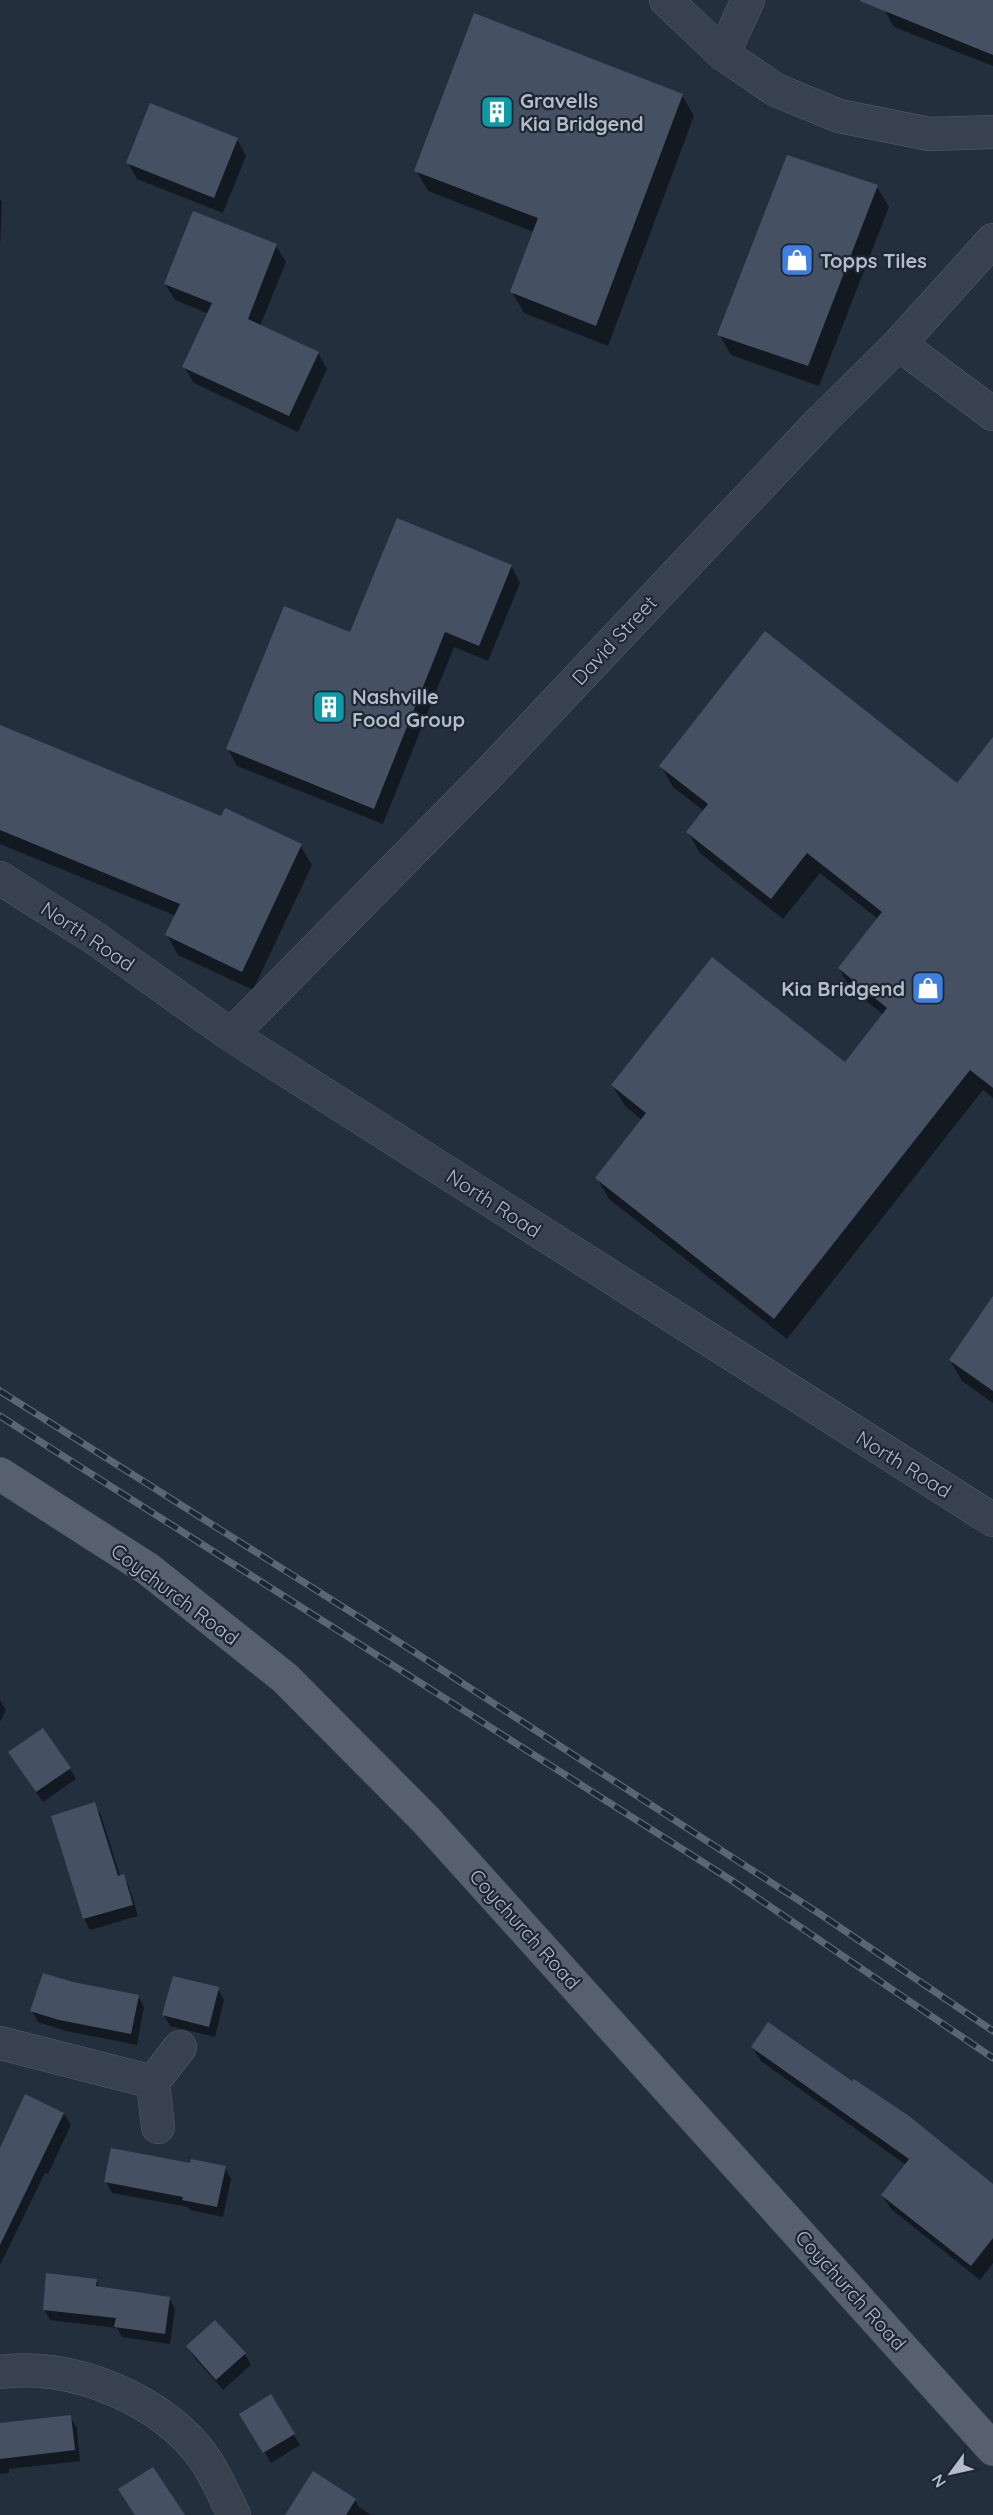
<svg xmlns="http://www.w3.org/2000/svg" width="993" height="2515" font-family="Quicksand,sans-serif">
  <rect width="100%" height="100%" fill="#242f3e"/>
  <g fill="#0007">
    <path d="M889 0H993V66L894 27 885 11Z"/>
    <path d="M682 95 694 116 608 346 524 313 512 292 534 232 428 191 416 170Z"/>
    <path d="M237 139 246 156 223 213 137 179 128 163Z"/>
    <path d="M877 187 889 207 819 386 731 355 719 334Z"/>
    <path d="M0 199 2 202 0 248Z"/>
    <path d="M276 246 286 262 260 326 318 353 327 369 298 432 194 383 184 367 209 314 175 300 165 284Z"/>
    <path d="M511 566 520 583 488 661 454 647 383 824 237 766 228 749 351 634Z"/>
    <path d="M0 727 222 818 300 845 312 865 253 990 178 955 167 935 176 916 0 844Z"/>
    <path d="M993 740V1098L983 1090 787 1339 609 1199 597 1178 642 1120 625 1106 612 1085 845 1064 884 1015 851 989 839 968 878 919 820 873 783 919 700 853 688 832 704 811 673 787 661 766 957 785Z"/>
    <path d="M993 1298V1403L962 1381 950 1360Z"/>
    <path d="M0 1700 6 1710 0 1722Z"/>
    <path d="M16 1763 70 1769 76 1779 43 1802Z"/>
    <path d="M94 1804 101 1815 120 1876 123 1875 129 1886 138 1916 90 1930 84 1919 53 1817Z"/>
    <path d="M73 1984 138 1996 144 2007 137 2045 66 2031 38 2022 32 2011Z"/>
    <path d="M218 1989 224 2000 215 2037 170 2026 164 2015Z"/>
    <path d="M752 2047 993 2185V2263L980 2280 891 2209 882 2195 906 2165 761 2061Z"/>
    <path d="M26 2096 65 2115 71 2125 48 2174 45 2173 0 2265V2158Z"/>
    <path d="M225 2168 231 2179 223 2217 190 2210 188 2207 112 2193 106 2182Z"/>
    <path d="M96 2280 100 2288 169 2298 175 2309 170 2344 122 2337 117 2328 50 2320 44 2309Z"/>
    <path d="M188 2346 245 2354 251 2365 223 2390 194 2357Z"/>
    <path d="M270 2396 300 2445 271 2463 241 2414Z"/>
    <path d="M70 2417 77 2428 80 2461 9 2469V2473L0 2474V2423L1 2425Z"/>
    <path d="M355 2500 359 2507 371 2515H294Z"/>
  </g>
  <g fill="#455162">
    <path d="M860 0H993V55L860 1Z"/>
    <path d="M474 13 683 94 596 326 510 292 538 218 414 171Z"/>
    <path d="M150 103 238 138 214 198 126 163Z"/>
    <path d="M787 155 878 185 808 366 717 335Z"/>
    <path d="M193 211 277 244 248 319 319 352 289 416 182 367 212 303 164 284Z"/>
    <path d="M397 518 512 565 479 646 445 632 374 809 226 749 284 606 350 632Z"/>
    <path d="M765 631 957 783 993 737V1088L970 1070 774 1319 595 1178 646 1113 611 1085 712 957 845 1062 887 1008 838 968 882 912 807 853 771 899 686 832 708 804 659 766Z"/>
    <path d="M0 725 221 816 225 808 302 844 242 972 165 935 180 904 0 830Z"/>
    <path d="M993 1296V1391L949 1360Z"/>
    <path d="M43 1728 71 1768 36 1792 8 1752Z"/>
    <path d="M95 1802 118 1876 124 1874 133 1905 83 1919 51 1816Z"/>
    <path d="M43 1973 73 1982 139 1995 131 2034 59 2020 30 2011Z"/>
    <path d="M173 1976 219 1987 209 2027 162 2015Z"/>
    <path d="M768 2022 852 2081 854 2079 909 2116 993 2184V2238L971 2266 881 2195 909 2159 751 2047Z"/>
    <path d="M25 2094 64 2113 0 2245V2148Z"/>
    <path d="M111 2148 190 2163 191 2159 226 2166 217 2207 182 2200 183 2197 104 2182Z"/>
    <path d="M46 2273 97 2279 96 2286 170 2297 165 2334 114 2327 116 2318 43 2310Z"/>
    <path d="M215 2320 246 2353 216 2380 186 2346Z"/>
    <path d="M271 2394 295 2434 263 2453 239 2414Z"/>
    <path d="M71 2415 75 2450 0 2459V2423Z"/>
    <path d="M153 2467 185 2515H135L118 2489Z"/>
    <path d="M313 2471 356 2499 346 2515H285Z"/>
  </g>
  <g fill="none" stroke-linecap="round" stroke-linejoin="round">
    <g stroke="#565f6c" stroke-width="34">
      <g id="minor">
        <path d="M666 0 723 54 776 90 839 116 929 134 993 132"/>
        <path d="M723 54 748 0"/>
        <path d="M899 344 993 414"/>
        <path d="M0 878 96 939 231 1035 993 1520"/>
        <path d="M231 1035 492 770 820 422 899 344 993 240"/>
        <path d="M0 2043 153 2082"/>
        <path d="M158 2127 153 2082 180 2047"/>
        <path d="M0 2372C70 2361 167 2401 206 2461 217 2478 225 2497 234 2515"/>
      </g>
    </g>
    <g stroke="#414a57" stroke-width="34">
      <path id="major" d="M0 1474 148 1569 285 1678 426 1820 993 2449"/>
    </g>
    <use href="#minor" stroke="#38414e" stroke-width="33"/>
    <use href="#major" stroke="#56606e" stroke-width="33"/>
    <g stroke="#5a6575" stroke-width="7">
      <g id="rail">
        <path d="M0 1391 405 1646 820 1914 993 2031"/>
        <path d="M0 1416 731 1880 993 2058"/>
      </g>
    </g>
    <use href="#rail" stroke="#1d2633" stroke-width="4.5" stroke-dasharray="14" stroke-linecap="butt"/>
  </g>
  <defs>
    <g id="building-square" transform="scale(1.725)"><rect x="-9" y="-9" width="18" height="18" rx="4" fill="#0f9aa8" stroke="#1d2633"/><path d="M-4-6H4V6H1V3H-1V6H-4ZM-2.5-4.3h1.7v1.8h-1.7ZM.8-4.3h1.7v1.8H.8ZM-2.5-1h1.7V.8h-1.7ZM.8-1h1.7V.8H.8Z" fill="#fff"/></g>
    <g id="shop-square" transform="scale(1.725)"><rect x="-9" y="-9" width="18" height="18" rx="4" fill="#3f7fe0" stroke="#1d2633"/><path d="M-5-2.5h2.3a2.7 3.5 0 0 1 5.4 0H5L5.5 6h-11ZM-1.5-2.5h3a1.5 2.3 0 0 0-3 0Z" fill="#fff"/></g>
  </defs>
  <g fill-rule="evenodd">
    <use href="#building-square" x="497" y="112"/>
    <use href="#shop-square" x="797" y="260"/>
    <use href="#building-square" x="329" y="707"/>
    <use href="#shop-square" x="928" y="988"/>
  </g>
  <g text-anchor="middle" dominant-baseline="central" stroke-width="4.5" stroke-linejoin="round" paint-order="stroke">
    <g font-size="20" font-weight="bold" fill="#b4bcc9" stroke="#1d2633" text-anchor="start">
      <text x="520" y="100">Gravells<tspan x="520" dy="23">Kia Bridgend</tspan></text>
      <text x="820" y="260">Topps Tiles</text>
      <text x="352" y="696">Nashville<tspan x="352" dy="23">Food Group</tspan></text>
      <text x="905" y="988" text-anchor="end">Kia Bridgend</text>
    </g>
    <g font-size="20" fill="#b4bcc9" stroke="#1d2633">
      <text transform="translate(614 640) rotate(-47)">David Street</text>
      <text transform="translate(88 936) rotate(34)">North Road</text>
      <text transform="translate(494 1203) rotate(33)">North Road</text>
      <text transform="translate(904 1464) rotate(32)">North Road</text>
      <text transform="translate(175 1594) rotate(37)">Coychurch Road</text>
      <text transform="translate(525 1929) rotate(48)">Coychurch Road</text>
      <text transform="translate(851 2290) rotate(48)">Coychurch Road</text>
    </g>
  </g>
  <g transform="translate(951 2473) rotate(237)" stroke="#1d2633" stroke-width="4.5" paint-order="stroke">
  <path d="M0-4.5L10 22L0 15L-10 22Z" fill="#b4bcc9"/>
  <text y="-9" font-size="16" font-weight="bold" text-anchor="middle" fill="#b4bcc9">N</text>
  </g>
</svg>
